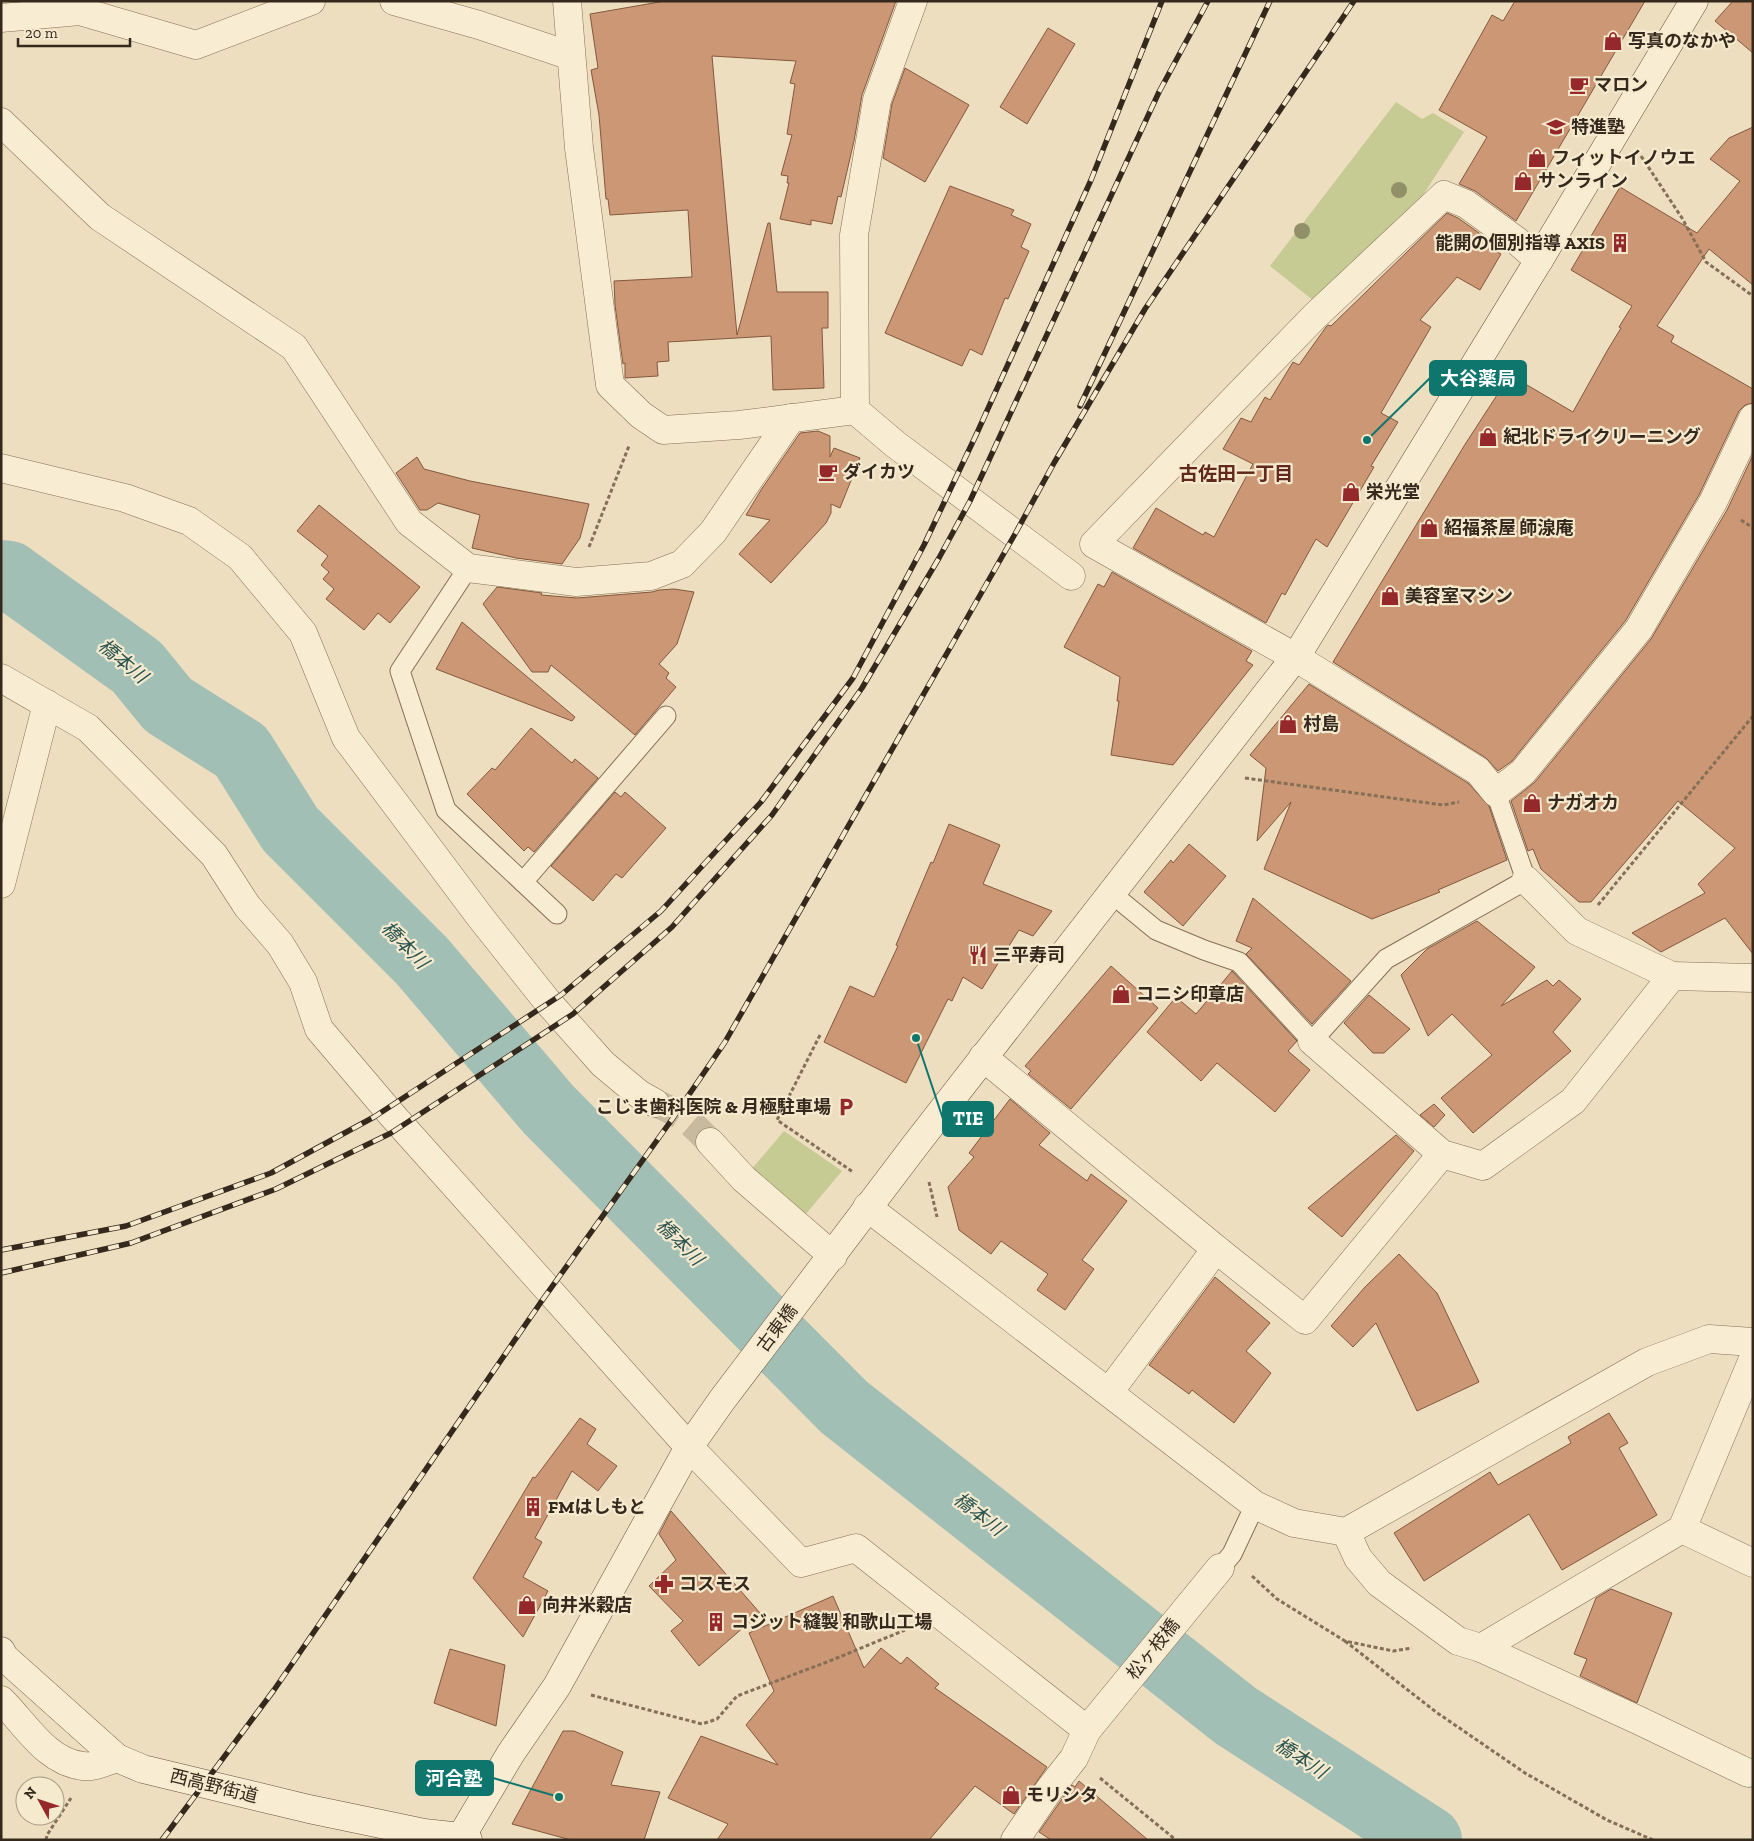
<svg xmlns="http://www.w3.org/2000/svg" width="1754" height="1841" font-family="'Zilla Slab','Noto Sans JP',serif">
  <rect width="100%" height="100%" fill="#eddebf"/>
  <g fill="#c5cb93">
    <path d="M1396 102 1422 119 1433 113 1464 132 1423 195 1373 250 1314 301 1270 266Z"/>
    <path d="M784 1131 842 1171 805 1215 750 1171Z"/>
  </g>
  <g fill="none" stroke-linecap="round" stroke-linejoin="round">
    <path stroke="#a2bfb6" stroke-width="68" d="M1 574 9 575 137 667 168 705 241 751 290 829 422 961 549 1110 844 1407 1236 1716 1428 1840"/>
  </g>
  <g fill="#cb9774" stroke="#84583d">
    <path d="M665 1H896L862 95 854 141 841 197 838 196 832 224 811 220V225L780 219 789 183H787L788 176 781 175 792 135 787 134 795 84 790 83 796 61 712 56 737 335 768 223H770L777 292H828V328H822L824 388 773 390 771 336 668 342 669 361 657 362 658 376 625 378V363L623 364 615 305 614 281 692 277 688 210 610 215 608 199H606L599 115 591 70 598 68 590 14Z"/>
    <path d="M1515 1H1645L1516 221 1475 191 1459 184 1487 137 1439 110 1492 15 1503 21Z"/>
    <path d="M1733 1H1753V53L1715 21Z"/>
    <path d="M1048 28 1075 44 1027 124 1000 107Z"/>
    <path d="M905 68 969 105 925 182 883 158 892 104Z"/>
    <path d="M1753 127V285L1709 249 1657 326 1674 336 1671 342 1753 389V403L1745 405 1739 411 1699 495 1626 620 1512 761 1498 771 1486 758 1333 662 1464 446 1510 375 1573 412 1607 351 1621 328 1619 327 1632 306 1571 270 1620 187 1697 233 1740 181 1710 159 1729 138Z"/>
    <path d="M950 186 1014 210 1011 215 1031 224 1021 247 1029 251 1008 299 1005 298 982 355 970 349 962 366 885 333Z"/>
    <path d="M1447 213 1458 218 1500 248 1497 252 1501 254 1480 290 1457 277 1420 320 1431 327 1381 413 1398 422 1371 466 1374 467 1327 547 1316 539 1285 595 1282 593 1266 623 1133 548 1156 508 1203 535 1205 532 1214 537 1253 464 1223 449 1241 418 1251 422 1265 397 1270 400 1293 362 1299 365 1326 327 1328 325 1331 326Z"/>
    <path d="M818 431 830 436V457L834 448 860 458 840 508 831 504V513L826 523 771 583 739 554 770 520 746 515 761 490 800 433Z"/>
    <path d="M1753 455V954L1725 918 1661 952 1632 933 1705 893 1698 884 1735 848 1678 801 1591 902H1579L1541 869 1533 849 1528 851 1511 801 1535 782 1651 639 1727 510Z"/>
    <path d="M417 457 424 469 470 481 589 504 580 538 562 564 516 558 472 548 480 515 438 503 427 510H420L396 473Z"/>
    <path d="M319 505 420 587 390 623 378 613 364 630 326 599 334 589 323 579 329 572 321 565 328 556 297 531Z"/>
    <path d="M1112 572 1252 651 1246 661 1253 665 1173 765 1111 755 1119 701H1117L1120 677 1064 647 1098 584 1104 587Z"/>
    <path d="M497 587 542 593 541 595 577 598 652 592 659 590 674 589 694 592 677 644 659 664 669 673 666 678 676 687 635 735 551 665 548 672H532L483 604Z"/>
    <path d="M462 622 575 717 572 721 436 669Z"/>
    <path d="M1309 684 1468 783 1489 806 1507 860 1438 890 1440 892 1372 919 1264 869 1291 802 1257 841 1266 768 1250 755Z"/>
    <path d="M531 728 572 763 575 759 598 778 534 852 528 847 524 851 467 794 492 768 495 770Z"/>
    <path d="M615 792 621 797 625 792 666 828 622 878 616 874 593 901 551 866Z"/>
    <path d="M949 824 1000 845 983 884 1052 911 1033 936 1019 930 982 989 963 977 952 1001 948 999 906 1083 824 1042 850 986 874 997 898 946 896 945 931 862 933 863Z"/>
    <path d="M1189 844 1226 876 1183 926 1144 892 1171 860 1173 863Z"/>
    <path d="M1253 898 1351 981 1312 1024 1246 954 1252 948 1236 941Z"/>
    <path d="M1477 921 1535 967 1501 1006 1547 980 1553 986 1559 980 1581 999 1553 1032 1571 1051 1473 1133 1441 1098 1492 1055 1452 1014 1428 1036 1401 975 1427 949Z"/>
    <path d="M1111 966 1158 1008 1071 1109 1028 1074 1031 1071 1025 1066Z"/>
    <path d="M1232 971 1297 1041 1288 1051 1310 1070 1275 1112 1217 1063 1201 1081 1147 1032 1176 997 1196 1014Z"/>
    <path d="M1369 995 1410 1029 1384 1053H1373L1344 1023Z"/>
    <path d="M1010 1099 1050 1133 1039 1145 1087 1181 1091 1174 1127 1201 1082 1260 1094 1269 1065 1310 1037 1290 1048 1274 1001 1241 991 1254 959 1230 948 1187 974 1157 969 1153Z"/>
    <path d="M1434 1104 1445 1115 1434 1127 1420 1115Z"/>
    <path d="M1396 1135 1414 1151 1342 1237 1308 1208Z"/>
    <path d="M1399 1254 1437 1293 1479 1382 1417 1411 1376 1323 1353 1347 1331 1326 1365 1287Z"/>
    <path d="M1215 1277 1270 1323 1246 1351 1271 1373 1234 1423 1192 1390 1189 1394 1149 1365Z"/>
    <path d="M1609 1413 1628 1443 1619 1448 1657 1515 1562 1570 1529 1514 1424 1581 1394 1533 1490 1472 1498 1485 1571 1443 1568 1437Z"/>
    <path d="M580 1418 596 1429 587 1444 617 1466 598 1491 572 1471 535 1538 542 1542 523 1577 548 1591 523 1637 473 1578 533 1477 535 1478Z"/>
    <path d="M671 1511 760 1613 699 1666 671 1631 683 1621 649 1586 676 1560 659 1534Z"/>
    <path d="M1611 1589 1672 1613 1637 1703 1580 1676 1587 1659 1574 1654 1596 1598Z"/>
    <path d="M833 1596 864 1668 881 1648 901 1664 907 1657 939 1684 935 1688 1047 1767 1014 1814 975 1786 929 1840H717L728 1824 668 1798 701 1736 778 1765 746 1725 774 1691 749 1633Z"/>
    <path d="M450 1649 505 1665 496 1726 434 1703Z"/>
    <path d="M563 1731H574L623 1752 611 1785 660 1792 644 1840H571L512 1824Z"/>
    <path d="M1079 1781 1148 1840H1051L1039 1832 1062 1799 1072 1785 1075 1787Z"/>
  </g>
  <g fill="none" stroke-linecap="round" stroke-linejoin="round">
    <path stroke="#c8ba9e" stroke-width="28" stroke-dasharray="28 14" stroke-linecap="butt" d="M655 1103C682 1114 691 1122 710 1142"/>
    <g stroke="#866f57" stroke-width="21">
      <g id="lane">
        <path d="M468 568 400 671 446 810 557 914"/>
        <path d="M523 882 666 716"/>
        <path d="M1111 893 1156 930 1204 950 1239 962 1312 1041 1386 959 1526 880 1496 793"/>
        <path d="M1220 1568 1232 1554 1255 1505"/>
      </g>
    </g>
    <g stroke="#866f57" stroke-width="29">
      <g id="street">
        <path d="M394 1 479 25 571 56"/>
        <path d="M567 1 579 148 610 385 641 415 663 430 739 425 855 410"/>
        <path d="M913 1 877 100 854 235 855 410 895 444 1071 576"/>
        <path d="M1 18 80 11 196 45 311 1"/>
        <path d="M1 122 100 217 294 347 409 522 468 568 576 582 651 576 682 564 713 532 791 418"/>
        <path d="M1539 260 1517 241 1466 204 1444 195 1315 316 1094 544 1295 657 1478 771 1496 793 1523 772 1639 629 1713 502 1753 418"/>
        <path d="M1 468 125 498 189 521 240 557 303 633 346 738 481 918 547 1001 603 1064 639 1094 655 1103"/>
        <path d="M1 678 88 728 214 855 247 906 280 944 303 982 319 1029 392 1115 689 1447 801 1563 856 1548 1087 1730"/>
        <path d="M1526 880 1577 931 1672 976"/>
        <path d="M1 884 47 704"/>
        <path d="M1312 1041 1442 1154 1483 1166 1573 1101 1672 976 1753 978"/>
        <path d="M983 1057 1216 1249 1305 1320 1442 1154"/>
        <path d="M710 1142 744 1179 833 1256"/>
        <path d="M867 1207 1255 1505 1294 1523 1346 1532 1647 1362 1709 1339 1753 1342"/>
        <path d="M1753 1359 1682 1529 1753 1563"/>
        <path d="M1109 1392 1216 1249"/>
        <path d="M1346 1532 1358 1558 1379 1583 1458 1641 1481 1648 1640 1721 1748 1773"/>
        <path d="M1481 1648 1682 1529"/>
        <path d="M1 1700C25 1723 46 1762 83 1766 93 1768 107 1761 117 1758"/>
        <path d="M1015 1840 1049 1790 1074 1758 1087 1730 1220 1568"/>
      </g>
    </g>
    <g stroke="#67503b" stroke-width="29">
      <g id="secondary">
        <path d="M1 1651 4 1657 117 1758 143 1769 309 1809 424 1833 461 1837 468 1840"/>
        <path d="M461 1837 511 1753 557 1686 689 1447 722 1400 917 1143 1297 655 1539 260 1694 1"/>
      </g>
    </g>
    <g stroke="#866f57" stroke-width="3" stroke-dasharray="4 2.5" stroke-linecap="butt">
      <path d="M1641 156 1682 218 1706 262 1753 296"/>
      <path d="M1741 520 1753 528"/>
      <path d="M589 547 629 446"/>
      <path d="M1245 778 1443 805 1459 802"/>
      <path d="M1598 905 1753 716"/>
      <path d="M820 1035 777 1120 853 1172"/>
      <path d="M929 1182 937 1217"/>
      <path d="M1252 1576 1277 1599 1345 1641 1393 1651 1412 1648"/>
      <path d="M1345 1641 1436 1712 1525 1773 1607 1820 1653 1840"/>
      <path d="M591 1695 702 1724 717 1719 737 1696 832 1660 905 1630"/>
      <path d="M1100 1778 1176 1840"/>
      <path d="M46 1840 47 1835 71 1798"/>
    </g>
    <use href="#lane" stroke="#f8ecd2" stroke-width="19"/>
    <use href="#street" stroke="#f8ecd2" stroke-width="28"/>
    <use href="#secondary" stroke="#f8ecd2" stroke-width="28"/>
    <g stroke="#35281c" stroke-width="5.5">
      <g id="rail">
        <path d="M1080 406 1270 1"/>
        <path d="M1 1250 126 1226 271 1173 374 1117 561 995 661 911 761 802 853 678 924 545 977 433 1091 180 1162 1"/>
        <path d="M1 1273 131 1243 276 1189 391 1133 573 1014 672 927 772 815 862 688 939 558 970 501 1159 92 1208 1"/>
        <path d="M162 1840 274 1690 541 1302 673 1118 725 1042 1015 534 1054 463 1145 309 1354 1"/>
      </g>
    </g>
    <use href="#rail" stroke="#f5e9ce" stroke-width="4" stroke-dasharray="11" stroke-linecap="butt"/>
  </g>
  <g fill="#919069">
    <circle cx="1399" cy="190" r="8"/>
    <circle cx="1302" cy="231" r="8"/>
  </g>
  <defs>
    <g id="shop-bare" transform="scale(1.5)"><path d="M-5-2.5h2.3a2.7 3.5 0 0 1 5.4 0H5L5.5 6h-11ZM-1.5-2.5h3a1.5 2.3 0 0 0-3 0Z" fill="#94282b" stroke="#f5e9ce" stroke-width="2.5" paint-order="stroke"/></g>
    <g id="cafe-bare" transform="scale(1.5)"><path d="M-5.5-4.5H6V0H3Q3 3.5 0 3.5H-2.5Q-5.5 3.5-5.5 0ZM3-3.2v2h1.7v-2ZM-6 4.5H4V6H-6Z" fill="#94282b" stroke="#f5e9ce" stroke-width="2.5" paint-order="stroke"/></g>
    <g id="school-bare" transform="scale(1.5)"><path d="M0-5L7-2L0 1L-7-2ZM-4 1L0 2.5L4 1V4Q0 6-4 4Z" fill="#94282b" stroke="#f5e9ce" stroke-width="2.5" paint-order="stroke"/></g>
    <g id="building-bare" transform="scale(1.5)"><path d="M-4-6H4V6H1V3H-1V6H-4ZM-2.5-4.3h1.7v1.8h-1.7ZM.8-4.3h1.7v1.8H.8ZM-2.5-1h1.7V.8h-1.7ZM.8-1h1.7V.8H.8Z" fill="#94282b" stroke="#f5e9ce" stroke-width="2.5" paint-order="stroke"/></g>
    <g id="restaurant-bare" transform="scale(1.5)"><path d="M-5-6h1v4h1v-4h1v4h1v-4h1v5L-1.5 .5V6h-2V.5L-5-1ZM5-6V6H3V1.5H1.5Q1.5-4 5-6Z" fill="#94282b" stroke="#f5e9ce" stroke-width="2.5" paint-order="stroke"/></g>
    <g id="parking-bare" transform="scale(1.5)"><path d="M-3.5-5.5H1a3.5 3.5 0 0 1 0 7H-1V5.5H-3.5ZM-1-3.4V-.6H.8a1.4 1.4 0 0 0 0-2.8Z" fill="#94282b" stroke="#f5e9ce" stroke-width="2.5" paint-order="stroke"/></g>
    <g id="pharmacy-bare" transform="scale(1.5)"><path d="M-2-6h4v4h4v4h-4v4h-4v-4h-4v-4h4Z" fill="#94282b" stroke="#f5e9ce" stroke-width="2.5" paint-order="stroke"/></g>
  </defs>
  <g fill-rule="evenodd">
    <use href="#shop-bare" x="1613" y="41"/>
    <use href="#cafe-bare" x="1579" y="85"/>
    <use href="#school-bare" x="1556" y="127"/>
    <use href="#shop-bare" x="1537" y="158"/>
    <use href="#shop-bare" x="1523" y="181"/>
    <use href="#building-bare" x="1620" y="243"/>
    <use href="#shop-bare" x="1488" y="437"/>
    <use href="#cafe-bare" x="828" y="472"/>
    <use href="#shop-bare" x="1351" y="492"/>
    <use href="#shop-bare" x="1429" y="528"/>
    <use href="#shop-bare" x="1390" y="596"/>
    <use href="#shop-bare" x="1288" y="724"/>
    <use href="#shop-bare" x="1532" y="803"/>
    <use href="#restaurant-bare" x="978" y="955"/>
    <use href="#shop-bare" x="1121" y="994"/>
    <use href="#parking-bare" x="846" y="1107"/>
    <use href="#building-bare" x="533" y="1507"/>
    <use href="#pharmacy-bare" x="664" y="1584"/>
    <use href="#shop-bare" x="527" y="1605"/>
    <use href="#building-bare" x="716" y="1622"/>
    <use href="#shop-bare" x="1011" y="1795"/>
  </g>
  <g text-anchor="middle" dominant-baseline="central" stroke-width="4.5" stroke-linejoin="round" paint-order="stroke">
    <g font-size="18" font-weight="bold" fill="#35281c" stroke="#f5e9ce" text-anchor="start">
      <text x="1628" y="41">写真のなかや</text>
      <text x="1594" y="85">マロン</text>
      <text x="1571" y="127">特進塾</text>
      <text x="1552" y="158">フィットイノウエ</text>
      <text x="1538" y="181">サンライン</text>
      <text x="1605" y="243" text-anchor="end">能開の個別指導 AXIS</text>
      <text x="1503" y="437">紀北ドライクリーニング</text>
      <text x="843" y="472">ダイカツ</text>
      <text x="1366" y="492">栄光堂</text>
      <text x="1444" y="528">紹福茶屋 師湶庵</text>
      <text x="1405" y="596">美容室マシン</text>
      <text x="1303" y="724">村島</text>
      <text x="1547" y="803">ナガオカ</text>
      <text x="993" y="955">三平寿司</text>
      <text x="1136" y="994">コニシ印章店</text>
      <text x="831" y="1107" text-anchor="end">こじま歯科医院 &amp; 月極駐車場</text>
      <text x="548" y="1507">FMはしもと</text>
      <text x="679" y="1584">コスモス</text>
      <text x="542" y="1605">向井米穀店</text>
      <text x="731" y="1622">コジット縫製 和歌山工場</text>
      <text x="1026" y="1795">モリシタ</text>
    </g>
    <g font-size="18" fill="#35281c" stroke="#f5e9ce">
      <text transform="translate(777 1328) rotate(-53)">古東橋</text>
      <text transform="translate(1153 1649) rotate(-51)">松ヶ枝橋</text>
      <text transform="translate(214 1786) rotate(14)">西高野街道</text>
    </g>
    <g font-size="19" font-weight="bold" fill="#61291c" stroke="#f5e9ce">
      <text x="1236" y="473">古佐田一丁目</text>
    </g>
    <g font-size="19" font-style="italic" fill="#2b5551" stroke="#f5e9ce">
      <text transform="translate(123 661) rotate(40)">橋本川</text>
      <text transform="translate(405 945) rotate(46)">橋本川</text>
      <text transform="translate(680 1242) rotate(45)">橋本川</text>
      <text transform="translate(979 1514) rotate(38)">橋本川</text>
      <text transform="translate(1301 1758) rotate(33)">橋本川</text>
    </g>
  </g>
  <path fill="none" stroke="#0f766e" stroke-width="2" d="M1367 440L1430 378M916 1038L943 1119M559 1797L493 1778"/>
  <g fill="#0f766e" stroke="#f5e9ce" stroke-width="2">
    <circle cx="1367" cy="440" r="5"/>
    <circle cx="916" cy="1038" r="5"/>
    <circle cx="559" cy="1797" r="5"/>
  </g>
  <g fill="#0f766e" stroke="#0f766e" stroke-width="2">
    <rect x="1430" y="361" width="96" height="34" rx="5"/>
    <rect x="943" y="1102" width="50" height="34" rx="5"/>
    <rect x="416" y="1761" width="77" height="34" rx="5"/>
  </g>
  <g font-size="19" text-anchor="middle" font-weight="bold" fill="#fff">
    <text x="1478" y="385">大谷薬局</text>
    <text x="968" y="1125">TIE</text>
    <text x="454" y="1785">河合塾</text>
  </g>
  <rect width="1754" height="1841" fill="none" stroke="#35281c" stroke-width="5"/>
  <g transform="translate(40 1801) rotate(310)"><circle r="24" fill="#f5e9ce" stroke="#a89c87"/>
  <path d="M0-4L9 19L0 12L-9 19Z" fill="#94282b"/>
  <text y="-8" font-size="14" font-weight="bold" text-anchor="middle" fill="#35281c">N</text>
  </g>
  <path d="M18 38v8h112v-8" fill="none" stroke="#35281c" stroke-width="2.5"/>
  <text x="25" y="38" font-size="15" fill="#35281c" stroke="#f5e9ce" stroke-width="4" paint-order="stroke">20 m</text>
</svg>
